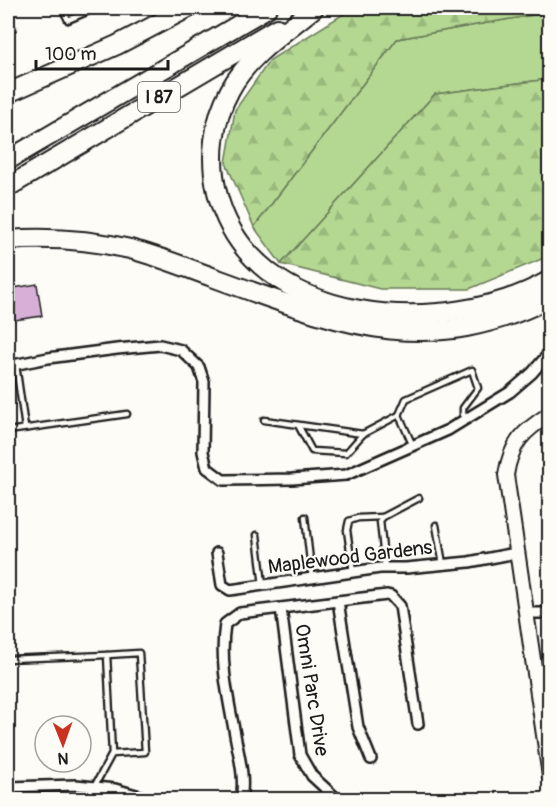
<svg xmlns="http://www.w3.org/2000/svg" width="557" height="807" font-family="Pangolin,sans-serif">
  <defs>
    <pattern id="forest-firs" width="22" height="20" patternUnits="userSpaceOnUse" patternTransform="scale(1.5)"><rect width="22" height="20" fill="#b4d892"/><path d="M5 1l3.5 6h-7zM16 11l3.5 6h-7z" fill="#9ab97d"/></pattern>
  </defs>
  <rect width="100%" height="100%" fill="#fdfcf7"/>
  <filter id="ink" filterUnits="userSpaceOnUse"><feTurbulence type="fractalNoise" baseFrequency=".0167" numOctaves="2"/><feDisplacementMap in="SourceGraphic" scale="12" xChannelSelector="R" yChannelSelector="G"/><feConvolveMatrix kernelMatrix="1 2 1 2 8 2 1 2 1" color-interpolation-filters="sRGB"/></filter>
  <g filter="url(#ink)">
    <path fill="#b4d892" stroke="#687a57" stroke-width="1.5" d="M549 12V79L435 94 281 264 254 227 397 39Z"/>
    <g fill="url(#forest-firs)" stroke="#687a57" stroke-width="1.5">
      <path d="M353 8H549L550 12 397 39 254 227 226 163 235 110 270 60Z"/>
      <path d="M549 79V256L469 289H380L281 264 435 94Z"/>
    </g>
    <g fill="#d8b0d7" stroke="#1c1c1c" stroke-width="1.5">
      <path d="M8 9 17 30 8 35Z"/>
      <path d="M37 284 42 316 8 321V289Z"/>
    </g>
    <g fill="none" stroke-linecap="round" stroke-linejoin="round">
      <g stroke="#1c1c1c" stroke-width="9">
        <g id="lane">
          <path d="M62 8 68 20 96 8"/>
          <path d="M16 365 25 428"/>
          <path d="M399 415 406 399 472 370 478 388 463 408V420"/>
          <path d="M264 420 363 434 399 415 413 446"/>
          <path d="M298 425 312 451 346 453 363 434"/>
          <path d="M8 431 127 414"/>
          <path d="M305 517 312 578"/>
          <path d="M436 525 443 564"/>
          <path d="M257 535 263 585"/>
          <path d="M385 568 380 521 383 517 419 498"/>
          <path d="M353 572 347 530 349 521 358 518 383 517"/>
          <path d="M8 659 107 655"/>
          <path d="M94 787 112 754 107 655 139 653 145 752 112 754"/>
        </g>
      </g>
      <g stroke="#1c1c1c" stroke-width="14">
        <g id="street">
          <path d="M8 366 48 358 117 349 160 345 181 350 199 367 204 382 203 452 207 468 223 480 292 479 346 475 448 430 510 392 532 373 550 352"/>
          <path d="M217 553 222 585 230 590 380 568H406L469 562 516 553"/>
          <path d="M338 601 358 727 371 759"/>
          <path d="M281 608 300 755 312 776 338 800"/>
          <path d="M525 613H550"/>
          <path d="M8 787 76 785 115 789 154 800"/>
          <path d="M94 787 96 800"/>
          <path d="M241 800C245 779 240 760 236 740 229 701 219 663 225 624L240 613 387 595 391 596 400 606 418 724"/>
        </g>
      </g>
      <g stroke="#1c1c1c" stroke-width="18">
        <path id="secondary" d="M550 414C523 431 511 443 506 475L550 776"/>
      </g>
      <g stroke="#1c1c1c" stroke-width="22">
        <g id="highway">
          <path d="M314 8C285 32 248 56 230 90 213 121 209 158 217 192 250 329 448 339 550 280"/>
          <path d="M8 93 117 45 188 8"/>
          <path d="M8 160 267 8"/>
          <path d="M8 187 277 28"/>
          <path d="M8 240C48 237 90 240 130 249 158 256 185 267 212 277 334 321 423 362 550 298"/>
        </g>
      </g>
      <use href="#lane" stroke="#fdfcf7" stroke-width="4.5"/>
      <use href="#street" stroke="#fdfcf7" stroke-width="9"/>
      <use href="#secondary" stroke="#fdfcf7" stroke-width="14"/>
      <use href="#highway" stroke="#fdfcf7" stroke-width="18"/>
    </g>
  </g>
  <g text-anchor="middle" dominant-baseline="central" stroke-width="4.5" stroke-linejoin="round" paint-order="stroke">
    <rect fill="#fdfcf7" stroke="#605f5e" stroke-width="1.5" x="138" y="82" width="42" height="30" rx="4.5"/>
    <g font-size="18" font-weight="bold" fill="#1c1c1c">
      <text x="159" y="97">I 87</text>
    </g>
    <g font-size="20" fill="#1c1c1c" stroke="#fdfcf7">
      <text transform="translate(350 557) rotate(-7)">Maplewood Gardens</text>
      <text transform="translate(312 690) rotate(81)">Omni Parc Drive</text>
    </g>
  </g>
  <rect width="557" height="807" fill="none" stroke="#fdfcf7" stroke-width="30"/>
  <rect x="15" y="15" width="527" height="777" fill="none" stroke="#1c1c1c" stroke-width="2" filter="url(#ink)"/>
  <g transform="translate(63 744) rotate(179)"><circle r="28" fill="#fdfcf7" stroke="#a3a29f" stroke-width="1.5"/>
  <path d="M0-4.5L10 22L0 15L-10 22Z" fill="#c8321e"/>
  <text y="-9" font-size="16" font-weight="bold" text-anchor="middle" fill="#1c1c1c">N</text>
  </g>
  <path d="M36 60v9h132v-9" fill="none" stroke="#1c1c1c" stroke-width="3"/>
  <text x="45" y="60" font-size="18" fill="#1c1c1c" stroke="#fdfcf7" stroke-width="4.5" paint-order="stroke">100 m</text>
</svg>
